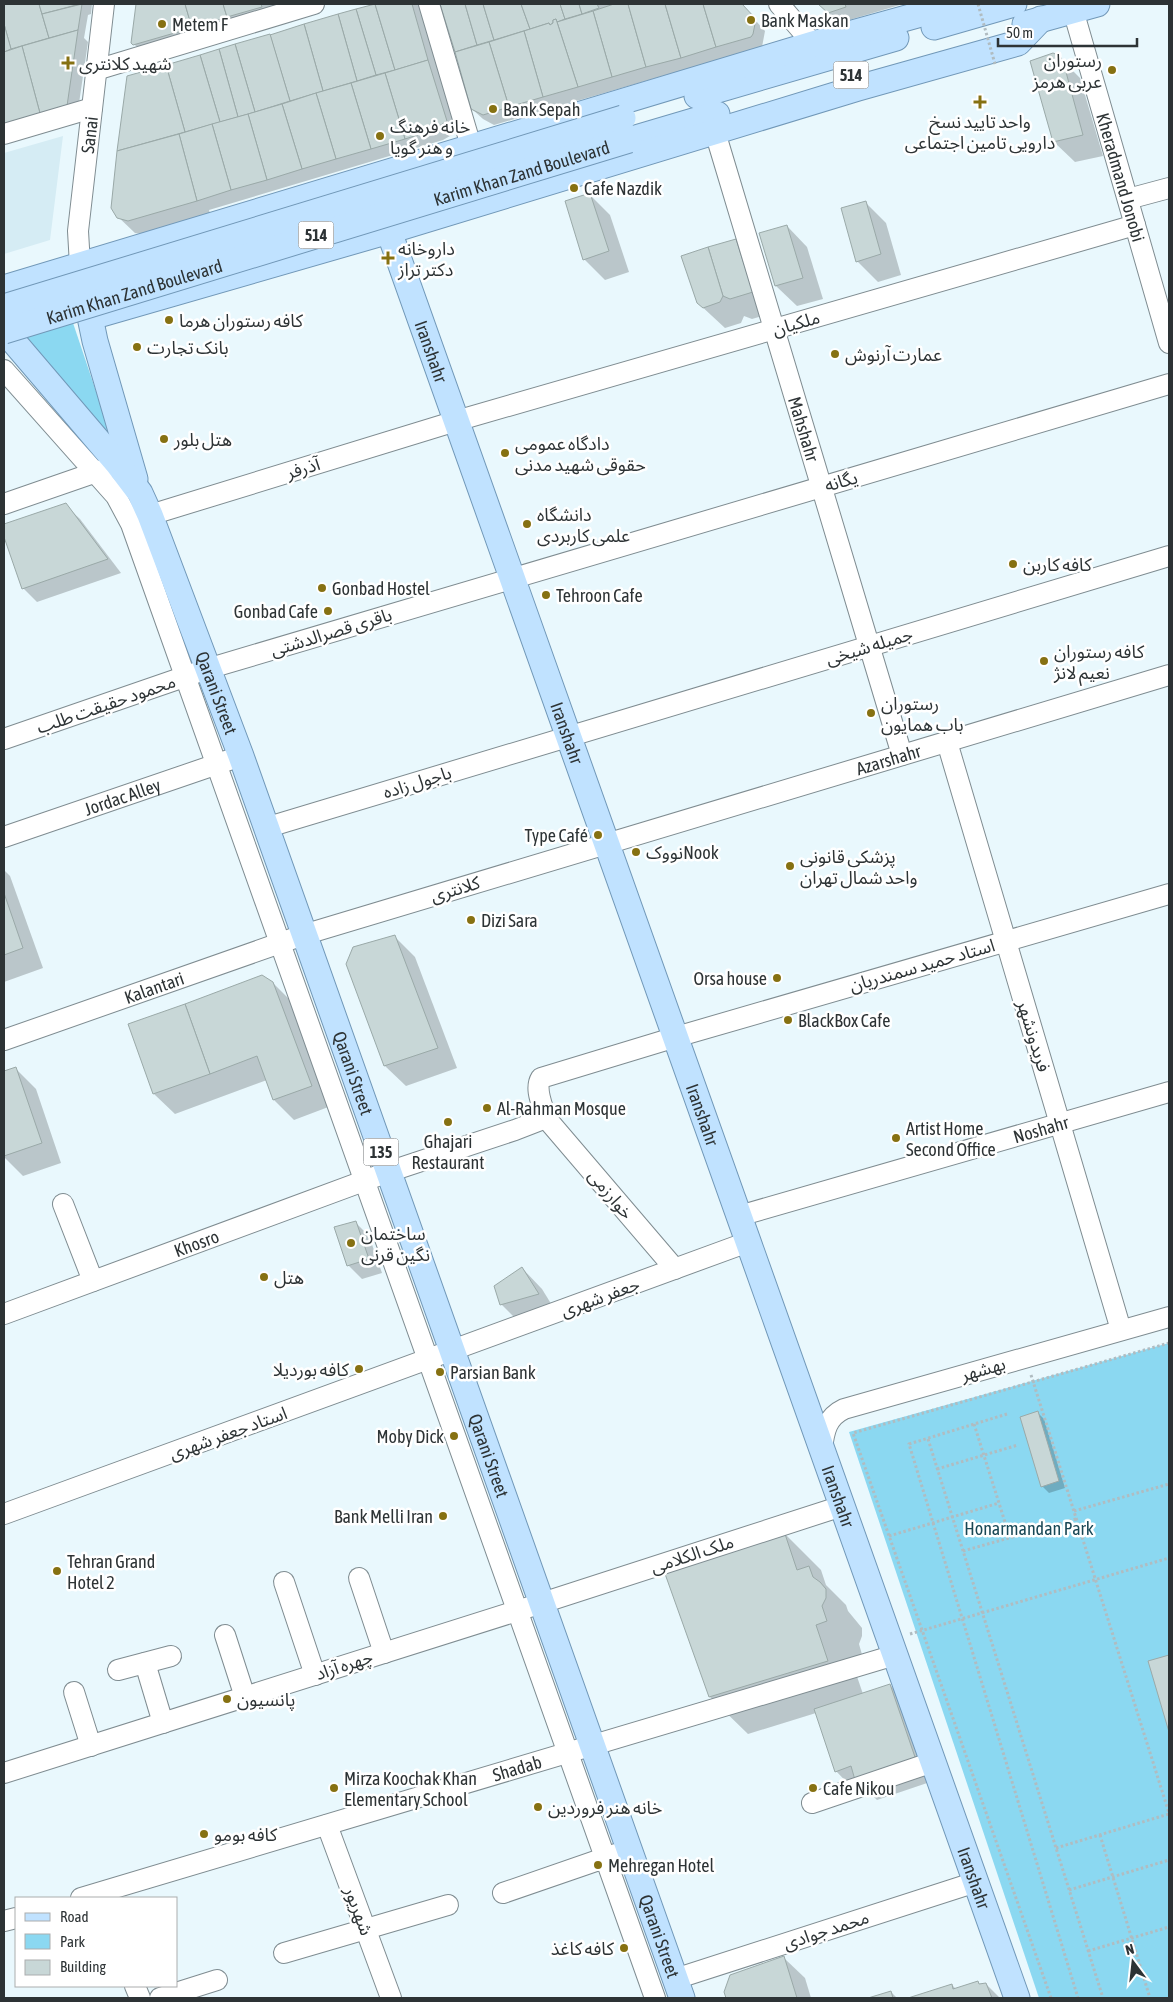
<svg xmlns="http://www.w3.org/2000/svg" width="1173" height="2002" font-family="'Asap Condensed','Noto Sans Arabic',sans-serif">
  <rect width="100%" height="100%" fill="#e9f8fd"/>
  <path fill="#d5ecf4" d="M63 136 50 240 4 254V153Z"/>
  <g fill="#8bd8f1">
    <path d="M71 317 112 439 22 333Z"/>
    <path d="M1169 1343V1998H1039L849 1432Z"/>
  </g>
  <g fill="#0003">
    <path d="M4 4H92L91 14 88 15 84 38 88 42 77 117 4 140Z"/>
    <path d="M137 4H320L145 55 133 43Z"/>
    <path d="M377 4H418L419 5 457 132 443 140 209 210 210 214 142 234 135 233 115 214 119 152 128 77Z"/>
    <path d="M441 4H741L765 31 762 47 494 125 483 119 472 109Z"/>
    <path d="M819 4H903L839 23Z"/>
    <path d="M1059 57 1080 78 1103 156 1075 162 1054 142Z"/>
    <path d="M590 195 610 215 629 272 605 280 584 259Z"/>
    <path d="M865 202 886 223 901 275 878 282 857 261Z"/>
    <path d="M787 226 807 247 823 299 797 306 776 286Z"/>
    <path d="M736 240 756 261 773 313 752 319 744 316 741 323 725 328 698 303Z"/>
    <path d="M65 505 80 519 121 573 37 602 23 588 4 533V526Z"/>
    <path d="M4 870 10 876 43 968 4 982Z"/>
    <path d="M395 937 415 957 457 1068 406 1086 385 1066 347 964Z"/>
    <path d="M273 983 294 1004 331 1106 294 1120 274 1100 267 1080 175 1114 154 1094Z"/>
    <path d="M16 1069 36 1089 61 1163 23 1176 4 1157V1073Z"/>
    <path d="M355 1222 369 1236 382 1273 362 1279 348 1265Z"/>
    <path d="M522 1268 542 1289 558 1315 522 1325 502 1305 496 1286Z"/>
    <path d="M1038 1413 1044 1419 1065 1488 1049 1493 1042 1486Z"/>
    <path d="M784 1533 821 1570 826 1585 846 1605 848 1611 862 1628V1636L859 1644 863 1658 852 1662 863 1694 890 1685 911 1706 936 1780 877 1800 866 1789 856 1792 836 1771 816 1713 748 1734 710 1697 666 1572Z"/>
    <path d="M1169 1656V1728L1150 1662Z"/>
    <path d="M784 1958 805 1978 811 1998H727L725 1992Z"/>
    <path d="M986 1984 1000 1998H912L952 1985 956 1989Z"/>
    <path d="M891 1992 897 1998H872Z"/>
  </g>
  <g fill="#c8d7d7" stroke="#9aa9a8">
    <path d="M4 4H39L49 38 11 49 4 24Z"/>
    <path d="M39 4H80L42 14Z"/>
    <path d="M82 4 78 30 49 38 42 14Z"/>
    <path d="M136 4H185L192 28 133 45 131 43Z"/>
    <path d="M185 4H223L227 17 192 28Z"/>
    <path d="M223 4H261L262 7 227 17Z"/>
    <path d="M375 4 395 70 376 75 356 9Z"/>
    <path d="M375 4H412L428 60 395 70Z"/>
    <path d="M440 4H465L477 45 455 52Z"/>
    <path d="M465 4H483L494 40 477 45Z"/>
    <path d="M483 4H521L530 29 494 40Z"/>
    <path d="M521 4H560L565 19 557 22 556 19 553 20V23L550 25 549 23 530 29Z"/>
    <path d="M560 4H579L582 14 565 19Z"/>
    <path d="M579 4H597L599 8 582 14Z"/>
    <path d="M614 4H628L646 67 612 77 593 11Z"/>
    <path d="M628 4H665L681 58 646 67Z"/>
    <path d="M665 4H703L716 47 681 58Z"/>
    <path d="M703 4H742L756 19 753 34 751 37 716 47Z"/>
    <path d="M818 4H845L846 7 828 13Z"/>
    <path d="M356 9 376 75 357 81 338 14Z"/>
    <path d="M593 11 612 77 578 87 557 22Z"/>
    <path d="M338 14 357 81 323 91 304 24Z"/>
    <path d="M556 19 578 87 543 97 524 31 549 23 550 25 553 23V20Z"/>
    <path d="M4 24 11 49 4 52Z"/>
    <path d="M304 24 323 91 290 101 270 35Z"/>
    <path d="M78 30 67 106 41 117 22 46Z"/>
    <path d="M524 31 543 97 509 107 489 42Z"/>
    <path d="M270 34 290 101 255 112 235 44Z"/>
    <path d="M489 42 509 107 483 115 471 109 455 52Z"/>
    <path d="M235 44 255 112 238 117 219 49Z"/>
    <path d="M22 46 41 117 4 127V52Z"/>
    <path d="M219 49 238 117 220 122 200 55Z"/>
    <path d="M1053 53 1060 56 1063 61 1083 135 1053 142 1030 61Z"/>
    <path d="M200 55 220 122 185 132 166 65Z"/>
    <path d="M428 60 447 121 433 130 405 139 385 73Z"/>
    <path d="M166 65 185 132 117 151 127 76Z"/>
    <path d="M385 73 405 139 371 149 351 83Z"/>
    <path d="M351 83 371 149 336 159 316 93Z"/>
    <path d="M316 93 336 159 302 169 282 104Z"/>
    <path d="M282 104 302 169 267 180 248 114Z"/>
    <path d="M248 114 267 180 231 190 212 124Z"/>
    <path d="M212 124 231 190 197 201 179 134Z"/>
    <path d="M179 134 197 201 128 221 117 218 111 208 117 151Z"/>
    <path d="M590 193 609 251 583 260 565 201Z"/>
    <path d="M866 201 881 254 856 262 841 208Z"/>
    <path d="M787 225 803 278 775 286 759 233Z"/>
    <path d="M736 239 753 292 730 299 723 296 708 247Z"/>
    <path d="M708 247 723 296 720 302 703 308 697 303 681 256Z"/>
    <path d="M66 503 108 559 22 589 4 537V524Z"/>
    <path d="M4 893 23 948 4 955Z"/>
    <path d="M395 935 438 1048 384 1066 346 964 353 947Z"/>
    <path d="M262 975 273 982 312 1086 273 1100 257 1056 210 1074 185 1004Z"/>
    <path d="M185 1004 210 1074 153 1094 128 1024Z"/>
    <path d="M16 1067 42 1143 4 1156V1071Z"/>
    <path d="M356 1221 369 1259 347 1266 334 1227Z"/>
    <path d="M522 1267 539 1294 500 1305 494 1286Z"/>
    <path d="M1038 1411 1059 1481 1041 1487 1020 1417Z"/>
    <path d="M784 1531 797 1570 809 1566 813 1577 820 1582 826 1589V1598L822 1606 827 1621 816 1625 828 1661 709 1697 664 1571Z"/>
    <path d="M1169 1655V1732L1148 1661Z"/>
    <path d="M890 1684 916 1760 855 1780 851 1766 835 1772 814 1709Z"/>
    <path d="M784 1956 797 1998H726L724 1992 730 1975Z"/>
    <path d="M978 1981 979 1984 986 1983 992 1998H908L952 1984 953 1989Z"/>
    <path d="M891 1991 893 1998H868Z"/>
  </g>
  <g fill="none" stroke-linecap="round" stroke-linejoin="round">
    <g stroke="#7f8c91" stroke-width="22">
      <g id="minor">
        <path d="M429 4 471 146"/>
        <path d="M779 4 813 44"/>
        <path id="s1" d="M1073 10 1169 343"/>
        <path d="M96 70 314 4"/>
        <path id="s2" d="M715 132 902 755"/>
        <path d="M4 134 92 108"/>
        <path d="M1128 199 1169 188"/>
        <path id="s3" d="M80 265 78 231 104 4"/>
        <path d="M4 370 116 496 131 524 655 1998"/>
        <path d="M4 504 105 469"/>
        <path d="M150 515 456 421 1135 225"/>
        <path d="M4 739 207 669 1169 384"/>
        <path d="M947 742 1121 1330"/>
        <path d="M265 828 1169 556"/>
        <path id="s4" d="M4 837 229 760"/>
        <path id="s5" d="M4 1040 303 935 1169 675"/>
        <path d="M546 1118 675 1269"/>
        <path d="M63 1204 93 1281"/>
        <path id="s6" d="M739 1216 1169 1092"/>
        <path id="s7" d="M4 1314 388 1172 515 1130 546 1118C543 1106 534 1089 541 1078L676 1037 1169 894"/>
        <path d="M822 1449C824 1431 827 1417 844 1409L1169 1317"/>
        <path d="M4 1514 748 1242"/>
        <path d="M359 1578 384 1653"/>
        <path d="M284 1582 315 1675"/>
        <path d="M225 1635 245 1697"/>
        <path d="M145 1663 163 1723"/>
        <path d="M118 1670 171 1656"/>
        <path d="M74 1692 91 1746"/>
        <path d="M4 1773 542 1603 842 1506"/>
        <path d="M812 1803 933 1762"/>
        <path d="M327 1825 391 1998"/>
        <path d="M503 1893 616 1854"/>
        <path id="s8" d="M81 1898 895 1655"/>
        <path d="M4 1921 16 1918"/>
        <path d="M284 1953 448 1905"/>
        <path d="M675 1979 976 1882"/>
        <path d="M135 1986 140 1998"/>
        <path d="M160 1998 217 1980"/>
      </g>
    </g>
    <g stroke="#7198b8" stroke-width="27">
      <g id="major">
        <path d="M1025 24 1097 4"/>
        <path d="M934 27 1014 4"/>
        <path d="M697 96 896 38"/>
        <path d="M629 140 717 114"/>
        <path id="s9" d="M370 178 1017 1998"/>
        <path d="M4 288 813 44 957 4"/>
        <path d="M86 298 95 341 135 479"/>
        <path d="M98 315 389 231 858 88 1018 43 1041 19"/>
        <path id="s10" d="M4 328 14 342 118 464 140 493 150 515 241 756 682 1998"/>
      </g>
    </g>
    <g stroke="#b0bcc1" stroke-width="3" stroke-dasharray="2.5 2.5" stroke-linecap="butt">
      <path d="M1031 1375 1169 1813"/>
      <path d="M1007 1414 909 1444 1078 1998"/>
      <path d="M974 1424 1010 1538"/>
      <path d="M928 1439 1103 1998"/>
      <path d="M937 1469 1018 1445"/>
      <path d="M1074 1511 1169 1484"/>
      <path d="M889 1536 999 1503"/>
      <path d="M963 1551 1076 1519"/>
      <path d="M910 1634 1169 1558"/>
      <path d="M1100 1835 1150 1998"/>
      <path d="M1056 1848 1169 1814"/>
      <path d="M1069 1890 1169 1860"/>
      <path d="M1088 1951 1169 1927"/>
      <path d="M1051 1998 853 1433 1169 1343"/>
    </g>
    <use href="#minor" stroke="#fff" stroke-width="20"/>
    <use href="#major" stroke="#c0e2ff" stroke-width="25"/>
    <g stroke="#7198b8" stroke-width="27" stroke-linecap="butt">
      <g id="major-bridge">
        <path d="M4 307 623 118"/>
        <path id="s11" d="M4 331 629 140"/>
      </g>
    </g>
    <path stroke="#b0bcc1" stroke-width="3" stroke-dasharray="2.5 2.5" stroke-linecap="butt" d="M978 4 995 64"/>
    <use href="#major-bridge" stroke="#c0e2ff" stroke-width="25"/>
  </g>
  <g fill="#867112" stroke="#fff" stroke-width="2">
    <circle cx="751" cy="20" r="5"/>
    <circle cx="162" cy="24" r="5"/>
    <path d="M65.5 55.5h5v5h5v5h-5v5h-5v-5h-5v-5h5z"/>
    <circle cx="1112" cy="70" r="5"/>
    <path d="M977.5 94.5h5v5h5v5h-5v5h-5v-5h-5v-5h5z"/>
    <circle cx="493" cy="109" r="5"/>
    <circle cx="380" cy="136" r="5"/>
    <circle cx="574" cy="188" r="5"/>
    <path d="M385.5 250.5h5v5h5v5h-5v5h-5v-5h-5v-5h5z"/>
    <circle cx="169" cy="320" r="5"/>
    <circle cx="137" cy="347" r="5"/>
    <circle cx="835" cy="354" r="5"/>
    <circle cx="164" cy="439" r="5"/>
    <circle cx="505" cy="453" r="5"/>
    <circle cx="527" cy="524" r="5"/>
    <circle cx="1013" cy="564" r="5"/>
    <circle cx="322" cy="588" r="5"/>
    <circle cx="546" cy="595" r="5"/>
    <circle cx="328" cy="611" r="5"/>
    <circle cx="1044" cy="661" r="5"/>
    <circle cx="871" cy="713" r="5"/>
    <circle cx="598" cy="835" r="5"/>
    <circle cx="636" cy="852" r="5"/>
    <circle cx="790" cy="866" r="5"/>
    <circle cx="471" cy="920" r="5"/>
    <circle cx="777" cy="978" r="5"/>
    <circle cx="788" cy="1020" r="5"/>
    <circle cx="487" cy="1108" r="5"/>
    <circle cx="448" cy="1122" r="5"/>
    <circle cx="896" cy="1138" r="5"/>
    <circle cx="351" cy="1243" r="5"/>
    <circle cx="264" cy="1277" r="5"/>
    <circle cx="359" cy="1369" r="5"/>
    <circle cx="440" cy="1372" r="5"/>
    <circle cx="454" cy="1436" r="5"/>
    <circle cx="443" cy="1516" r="5"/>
    <circle cx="57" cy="1571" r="5"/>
    <circle cx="227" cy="1699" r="5"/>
    <circle cx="334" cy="1788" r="5"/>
    <circle cx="813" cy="1788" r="5"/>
    <circle cx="538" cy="1807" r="5"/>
    <circle cx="204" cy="1834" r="5"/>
    <circle cx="598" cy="1865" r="5"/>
    <circle cx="624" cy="1948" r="5"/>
  </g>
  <g text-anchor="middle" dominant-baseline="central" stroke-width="5" stroke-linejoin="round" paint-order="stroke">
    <g fill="#fff" stroke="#6c7072" stroke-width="1">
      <rect x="833.5" y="61.5" width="35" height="27" rx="4"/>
      <rect x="298.5" y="221.5" width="35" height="27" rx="4"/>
      <rect x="363.5" y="1138.5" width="35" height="27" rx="4"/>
    </g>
    <g font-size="16" font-weight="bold" fill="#2d3335">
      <text x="851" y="75">514</text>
      <text x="316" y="235">514</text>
      <text x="381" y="1152">135</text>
    </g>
    <g font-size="18" fill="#2d3335" stroke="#fff" text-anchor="start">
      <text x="761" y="20">Bank Maskan</text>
      <text x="172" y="24">Metem F</text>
      <text x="1102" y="60" text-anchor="end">رستوران<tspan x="1102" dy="21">عربی هرمز</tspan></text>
      <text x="79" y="63">شهید کلانتری</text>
      <text x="503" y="109">Bank Sepah</text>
      <text x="980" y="121" text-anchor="middle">واحد تایید نسخ<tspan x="980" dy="21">دارویی تامین اجتماعی</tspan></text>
      <text x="390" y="126">خانه فرهنگ<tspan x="390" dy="21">و هنر گویا</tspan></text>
      <text x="584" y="188">Cafe Nazdik</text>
      <text x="398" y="248">داروخانه<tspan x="398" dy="21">دکتر تراز</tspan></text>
      <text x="179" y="320">کافه رستوران هرما</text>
      <text x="147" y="347">بانک تجارت</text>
      <text x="845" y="354">عمارت آرنوش</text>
      <text x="174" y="439">هتل بلور</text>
      <text x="515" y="443">دادگاه عمومی<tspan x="515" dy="21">حقوقی شهید مدنی</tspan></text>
      <text x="537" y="514">دانشگاه<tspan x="537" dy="21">علمی کاربردی</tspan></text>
      <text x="1023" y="564">کافه کاربن</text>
      <text x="332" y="588">Gonbad Hostel</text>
      <text x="556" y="595">Tehroon Cafe</text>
      <text x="318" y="611" text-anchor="end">Gonbad Cafe</text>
      <text x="1054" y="651">کافه رستوران<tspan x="1054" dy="21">نعیم لانژ</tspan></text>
      <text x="881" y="703">رستوران<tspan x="881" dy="21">باب همایون</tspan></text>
      <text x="588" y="835" text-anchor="end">Type Café</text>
      <text x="646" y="852">نووکNook</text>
      <text x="800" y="856">پزشکی قانونی<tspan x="800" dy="21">واحد شمال تهران</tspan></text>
      <text x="481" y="920">Dizi Sara</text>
      <text x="767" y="978" text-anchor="end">Orsa house</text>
      <text x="798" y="1020">BlackBox Cafe</text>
      <text x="497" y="1108">Al-Rahman Mosque</text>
      <text x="906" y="1128">Artist Home<tspan x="906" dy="21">Second Office</tspan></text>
      <text x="448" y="1141" text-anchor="middle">Ghajari<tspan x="448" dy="21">Restaurant</tspan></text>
      <text x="361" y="1233">ساختمان<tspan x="361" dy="21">نگین قرنی</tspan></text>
      <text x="274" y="1277">هتل</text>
      <text x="349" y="1369" text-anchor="end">کافه بوردیلا</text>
      <text x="450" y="1372">Parsian Bank</text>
      <text x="444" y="1436" text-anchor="end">Moby Dick</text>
      <text x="433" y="1516" text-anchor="end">Bank Melli Iran</text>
      <text x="67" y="1561">Tehran Grand<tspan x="67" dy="21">Hotel 2</tspan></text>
      <text x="237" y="1699">پانسیون</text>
      <text x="344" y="1778">Mirza Koochak Khan<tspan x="344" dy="21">Elementary School</tspan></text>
      <text x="823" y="1788">Cafe Nikou</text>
      <text x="548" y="1807">خانه هنر فروردین</text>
      <text x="214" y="1834">کافه بومو</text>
      <text x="608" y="1865">Mehregan Hotel</text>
      <text x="614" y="1948" text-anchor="end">کافه کاغذ</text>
    </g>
    <g font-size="18" fill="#2d3335" stroke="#fff">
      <text stroke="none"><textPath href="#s3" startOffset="131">Sanai</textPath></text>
      <text stroke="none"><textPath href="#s11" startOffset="541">Karim Khan Zand Boulevard</textPath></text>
      <text stroke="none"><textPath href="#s1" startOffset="174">Kheradmand Jonobi</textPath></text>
      <text stroke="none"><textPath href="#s11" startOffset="136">Karim Khan Zand Boulevard</textPath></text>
      <text transform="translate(796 323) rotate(-16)">ملکیان</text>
      <text stroke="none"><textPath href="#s9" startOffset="184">Iranshahr</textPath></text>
      <text stroke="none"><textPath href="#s2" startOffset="310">Mahshahr</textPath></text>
      <text transform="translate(303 468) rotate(-17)">آذرفر</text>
      <text transform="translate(841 481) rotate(-16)">یگانه</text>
      <text transform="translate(331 632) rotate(-17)">باقری قصرالدشتی</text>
      <text transform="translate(869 646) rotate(-17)">جمیله شیخی</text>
      <text stroke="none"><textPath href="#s10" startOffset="428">Qarani Street</textPath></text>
      <text transform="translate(106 704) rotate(-19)">محمود حقیقت طلب</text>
      <text stroke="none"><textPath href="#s9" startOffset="589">Iranshahr</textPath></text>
      <text stroke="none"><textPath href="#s5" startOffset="928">Azarshahr</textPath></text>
      <text transform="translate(417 782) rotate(-17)">باجول زاده</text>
      <text stroke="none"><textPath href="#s4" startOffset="125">Jordac Alley</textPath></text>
      <text transform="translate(455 889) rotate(-17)">کلانتری</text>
      <text transform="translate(922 965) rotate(-16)">استاد حمید سمندریان</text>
      <text stroke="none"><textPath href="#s5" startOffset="159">Kalantari</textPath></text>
      <text transform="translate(1034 1036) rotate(73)">فریدونشهر</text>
      <text stroke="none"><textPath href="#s10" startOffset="832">Qarani Street</textPath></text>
      <text stroke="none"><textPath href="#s9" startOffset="994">Iranshahr</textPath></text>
      <text stroke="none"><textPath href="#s6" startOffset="314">Noshahr</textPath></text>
      <text transform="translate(611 1194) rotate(50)">خوارزمی</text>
      <text stroke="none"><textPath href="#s7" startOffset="205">Khosro</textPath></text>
      <text transform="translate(600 1297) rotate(-20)">جعفر شهری</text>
      <text transform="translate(983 1369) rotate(-16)">بهشهر</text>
      <text transform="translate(228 1433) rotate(-20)">استاد جعفر شهری</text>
      <text stroke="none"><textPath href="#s10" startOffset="1238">Qarani Street</textPath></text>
      <text stroke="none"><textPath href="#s9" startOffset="1399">Iranshahr</textPath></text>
      <text transform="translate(692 1554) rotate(-18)">ملک الکلامی</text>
      <text transform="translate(344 1665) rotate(-18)">چهره آزاد</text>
      <text stroke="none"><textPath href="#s8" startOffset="455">Shadab</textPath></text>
      <text stroke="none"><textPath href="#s9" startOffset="1804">Iranshahr</textPath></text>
      <text transform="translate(359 1911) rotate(70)">شهریور</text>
      <text transform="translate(826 1930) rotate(-18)">محمد جوادی</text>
      <text stroke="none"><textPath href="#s10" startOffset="1748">Qarani Street</textPath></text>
    </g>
    <g font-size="18" fill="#184755" stroke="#fff">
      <text x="1029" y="1528">Honarmandan Park</text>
    </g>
  </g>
  <rect width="1173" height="2002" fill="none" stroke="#2d3335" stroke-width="10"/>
  <rect x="15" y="1897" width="162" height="90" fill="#ffffff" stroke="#abadae"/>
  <rect x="25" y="1913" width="25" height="8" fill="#c0e2ff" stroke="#abadae"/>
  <text x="60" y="1922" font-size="15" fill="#2d3335">Road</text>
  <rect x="25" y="1934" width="25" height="15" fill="#8bd8f1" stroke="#abadae"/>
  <text x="60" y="1947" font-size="15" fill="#2d3335">Park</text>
  <rect x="25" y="1960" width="25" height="15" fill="#c8d7d7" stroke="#abadae"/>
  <text x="60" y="1972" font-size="15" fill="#2d3335">Building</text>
  <g transform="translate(1133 1962) rotate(345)" stroke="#ffffff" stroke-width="4" paint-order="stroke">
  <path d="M0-4L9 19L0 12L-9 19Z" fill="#2d3335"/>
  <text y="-8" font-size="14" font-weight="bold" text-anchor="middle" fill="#2d3335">N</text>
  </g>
  <path d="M998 38v8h139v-8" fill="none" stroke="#2d3335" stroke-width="2.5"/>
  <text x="1006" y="38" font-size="15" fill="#2d3335" stroke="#ffffff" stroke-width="4" paint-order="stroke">50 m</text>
</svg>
